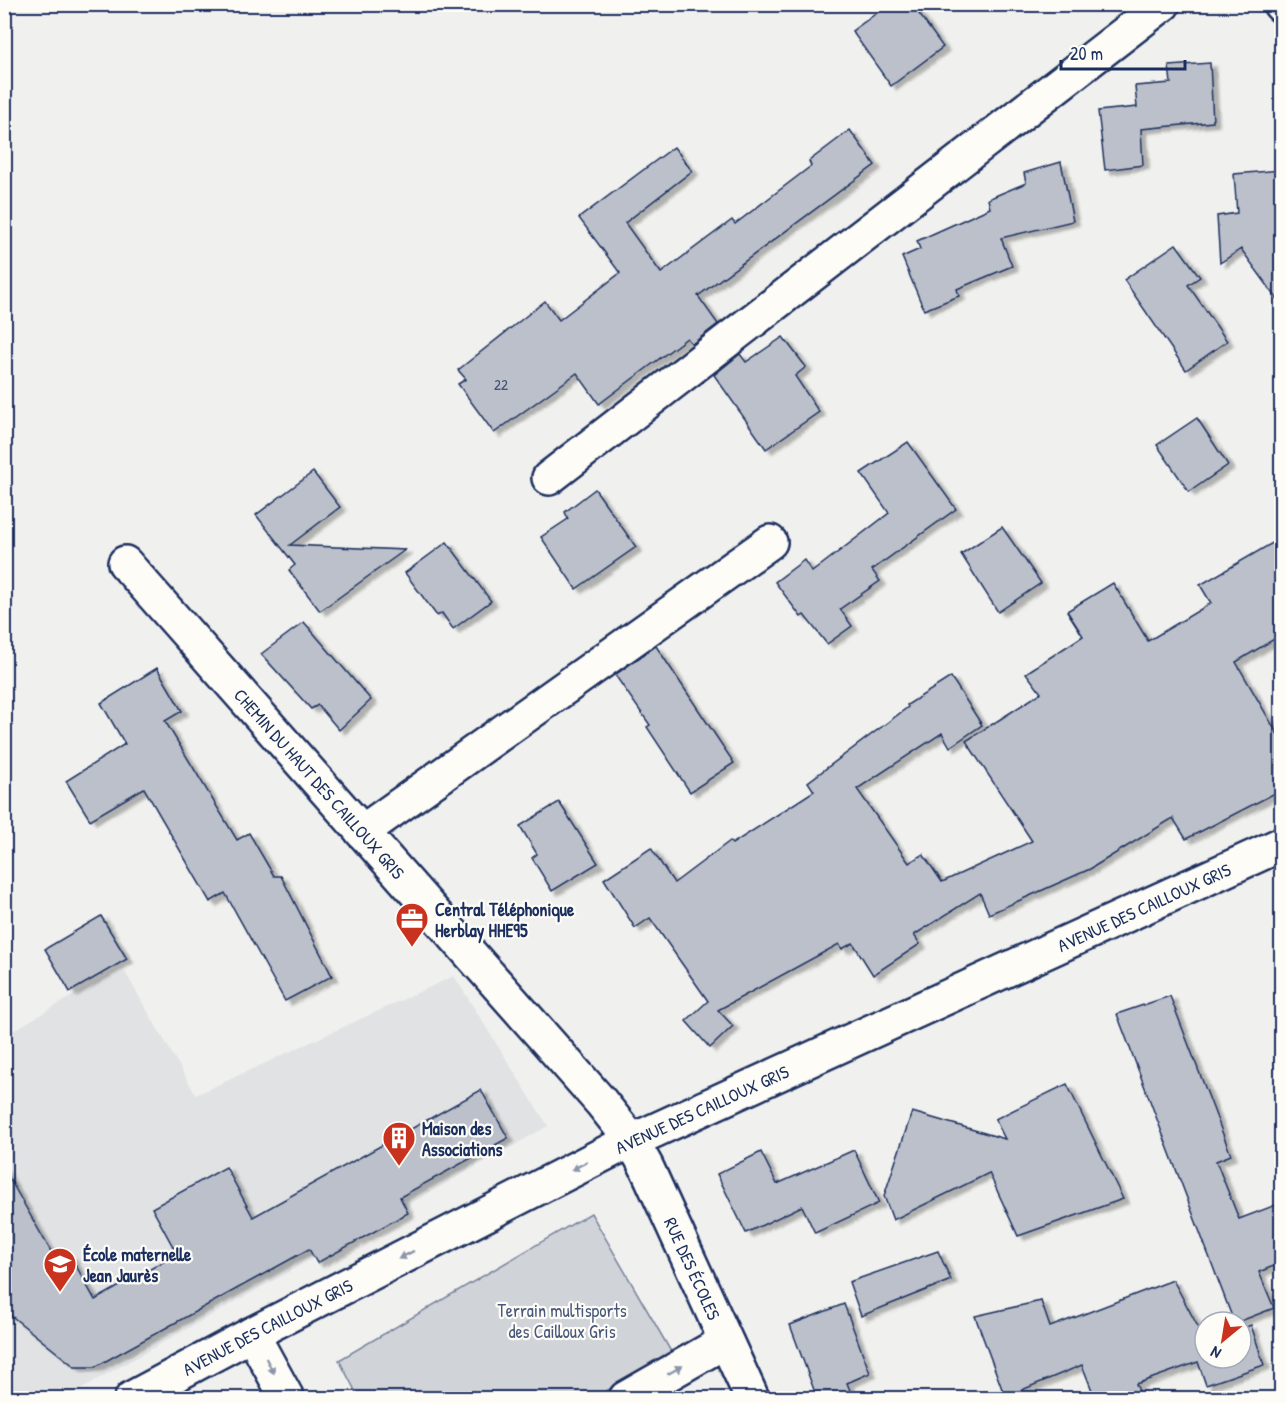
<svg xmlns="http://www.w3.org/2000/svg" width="1286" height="1403" font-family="'Patrick Hand',sans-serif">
  <defs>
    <filter id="shadow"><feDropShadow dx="6" dy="4" stdDeviation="1.5" flood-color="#0004"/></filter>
  </defs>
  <rect width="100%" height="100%" fill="#f0f0ee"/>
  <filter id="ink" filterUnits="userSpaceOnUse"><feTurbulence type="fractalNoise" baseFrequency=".0167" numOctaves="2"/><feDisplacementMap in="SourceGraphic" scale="12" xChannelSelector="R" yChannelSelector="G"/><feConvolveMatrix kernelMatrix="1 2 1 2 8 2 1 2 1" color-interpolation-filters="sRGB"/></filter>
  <g filter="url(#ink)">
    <path fill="#e0e2e3" d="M122 967 196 1095 454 976 548 1126 64 1398H5L4 1036Z"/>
    <path fill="#d0d3d8" stroke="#76819b" stroke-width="1.5" d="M591 1213 673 1355 593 1398H359L339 1360Z"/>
    <g fill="#bbc0ca" stroke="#1b2f5e" stroke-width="1.5" filter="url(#shadow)">
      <path d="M889 4H912L943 47 891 86 852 31Z"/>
      <path d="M1210 63 1213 122 1141 129 1143 165 1105 170 1098 111 1137 107 1135 86 1171 83 1169 66Z"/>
      <path d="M850 130 875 165 698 296 718 324 692 344 687 338 599 404 577 373 494 433 458 384 466 379 458 370 545 301 559 320 620 273 579 218 674 147 692 171 625 223 661 273 732 220 735 224 811 166 809 161Z"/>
      <path d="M1061 162 1073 221 1001 238 1012 266 957 289 959 296 924 310 902 257 920 249 917 241 990 208 988 199 1026 183 1024 173Z"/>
      <path d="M1281 170V304L1241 249 1220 263 1217 216 1237 213 1234 174Z"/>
      <path d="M1176 244 1200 277 1188 285 1227 341 1186 370 1124 280Z"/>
      <path d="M783 337 806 367 795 376 819 412 766 449 714 375 740 354 746 362Z"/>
      <path d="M1197 418 1228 465 1189 492 1157 445Z"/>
      <path d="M908 442 956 509 872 570 880 581 840 609 852 626 827 644 804 615 801 617 775 582 804 560 812 572 889 513 861 473Z"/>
      <path d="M313 472 340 507 290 545 405 550 320 611 289 570 295 565 256 515Z"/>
      <path d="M595 489 636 547 576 589 541 537 568 519 565 512Z"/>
      <path d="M1002 527 1041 583 998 612 961 554Z"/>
      <path d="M1281 538V635L1236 662 1281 740V790L1186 839 1173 818 1090 869 989 914 980 893 914 935 920 944 873 975 853 943 842 949 839 944 718 1010 733 1026 710 1048 686 1021 708 1001 650 918 635 928 604 879 651 848 674 883 730 841 732 844 814 791 808 782 908 707 907 705 951 677 982 725 950 747 942 733 857 789 909 863 923 854 942 882 1032 841 966 741 1041 693 1026 673 1083 636 1067 611 1113 583 1148 641 1211 603 1200 585Z"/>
      <path d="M447 542 491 601 453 629 442 613 437 616 405 573Z"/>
      <path d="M304 622 371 700 339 730 318 705 311 709 261 654Z"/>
      <path d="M656 646 734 763 690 792 647 727 650 725 615 675Z"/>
      <path d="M157 668 182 711 165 721 237 840 249 833 274 876H281L332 976 285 1001 225 893 210 902 144 788 90 820 66 781 125 744 101 703Z"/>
      <path d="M559 802 598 863 552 891 532 858 537 854 520 826Z"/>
      <path d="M101 916 127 959 70 992 45 949Z"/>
      <path d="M1170 996 1231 1155 1216 1161 1239 1219 1281 1203V1263L1259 1272 1274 1308 1238 1322H1234L1117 1014Z"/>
      <path d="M1067 1084 1123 1199 1018 1236 989 1173 893 1220 884 1196 912 1112 1005 1139 995 1119Z"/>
      <path d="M481 1090 508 1138 400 1197 408 1213 317 1263 309 1249 95 1367H75L4 1310V1169L57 1262 70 1255 95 1300 177 1254 152 1208 226 1167 253 1217Z"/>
      <path d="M854 1150 879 1203 815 1233 802 1206 746 1233 717 1174 761 1152 777 1184Z"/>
      <path d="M938 1251 951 1280 861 1316 849 1282Z"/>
      <path d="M1173 1280 1205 1340V1358H1241V1329L1251 1325 1264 1365 1206 1385 1198 1362 1136 1384 1142 1398H1095L1082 1365 1005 1397 975 1316 1041 1301 1050 1327Z"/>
      <path d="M844 1304 870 1373 847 1383 853 1398H817L790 1325Z"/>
    </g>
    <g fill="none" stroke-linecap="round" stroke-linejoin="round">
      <g stroke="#1b2f5e" stroke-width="38">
        <g id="minor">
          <path d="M549 478 1163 4"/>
          <path id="s1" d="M125 563 601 1102 632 1141 646 1166 752 1398"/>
          <path d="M362 832 770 542"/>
          <path d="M252 1334 287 1398"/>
          <path id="s2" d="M132 1398 252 1334 612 1150 1282 844"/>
          <path d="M626 1398 724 1342"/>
        </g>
      </g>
      <g stroke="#1b2f5e" stroke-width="38">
        <path id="major" d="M1280 4 1282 6"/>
      </g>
      <use href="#minor" stroke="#fdfcf7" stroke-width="33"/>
      <use href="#major" stroke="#fdfcf7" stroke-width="33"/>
    </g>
    <defs><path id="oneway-solid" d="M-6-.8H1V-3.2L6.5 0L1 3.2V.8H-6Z" transform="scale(1.5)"/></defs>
    <g fill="#8c96aa">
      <use href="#oneway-solid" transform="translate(579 1166) rotate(153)"/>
      <use href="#oneway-solid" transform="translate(406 1255) rotate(153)"/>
      <use href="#oneway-solid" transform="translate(270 1366) rotate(62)"/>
      <use href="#oneway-solid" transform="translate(675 1370) rotate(-30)"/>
    </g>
  </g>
  <defs>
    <g id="office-pin" transform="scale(1.725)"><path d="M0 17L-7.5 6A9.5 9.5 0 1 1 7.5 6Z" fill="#c8321e" stroke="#fdfcf7"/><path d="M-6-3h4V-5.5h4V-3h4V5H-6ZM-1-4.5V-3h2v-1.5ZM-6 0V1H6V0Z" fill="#fff"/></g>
    <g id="building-pin" transform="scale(1.725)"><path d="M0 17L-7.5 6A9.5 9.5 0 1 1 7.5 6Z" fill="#c8321e" stroke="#fdfcf7"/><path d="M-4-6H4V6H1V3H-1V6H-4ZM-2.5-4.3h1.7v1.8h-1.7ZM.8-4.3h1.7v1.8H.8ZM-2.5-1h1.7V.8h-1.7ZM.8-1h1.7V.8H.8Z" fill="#fff"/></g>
    <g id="school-pin" transform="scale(1.725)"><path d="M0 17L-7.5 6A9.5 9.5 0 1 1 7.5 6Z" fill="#c8321e" stroke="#fdfcf7"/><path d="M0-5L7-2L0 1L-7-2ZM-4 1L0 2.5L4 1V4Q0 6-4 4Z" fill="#fff"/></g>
  </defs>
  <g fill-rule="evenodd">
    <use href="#office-pin" x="412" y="919"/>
    <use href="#building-pin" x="399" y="1138"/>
    <use href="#school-pin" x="60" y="1264"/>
  </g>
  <g text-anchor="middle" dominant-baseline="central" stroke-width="4.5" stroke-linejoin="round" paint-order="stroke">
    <g font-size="15" fill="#435379">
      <text x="501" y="384">22</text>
    </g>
    <g font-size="18" fill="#1b2f5e" stroke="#fdfcf7">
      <text stroke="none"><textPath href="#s1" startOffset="294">CHEMIN DU HAUT DES CAILLOUX GRIS</textPath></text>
      <text stroke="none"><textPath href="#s2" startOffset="1125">AVENUE DES CAILLOUX GRIS</textPath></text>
      <text stroke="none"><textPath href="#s2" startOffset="639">AVENUE DES CAILLOUX GRIS</textPath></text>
      <text stroke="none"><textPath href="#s1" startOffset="910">RUE DES ÉCOLES</textPath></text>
      <text stroke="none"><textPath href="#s2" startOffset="153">AVENUE DES CAILLOUX GRIS</textPath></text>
    </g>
    <g font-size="18" font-weight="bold" fill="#1b2f5e" stroke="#fdfcf7" text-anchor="start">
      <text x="435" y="909">Central Téléphonique<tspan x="435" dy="21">Herblay HHE95</tspan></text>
      <text x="422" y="1128">Maison des<tspan x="422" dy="21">Associations</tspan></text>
      <text x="83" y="1254">École maternelle<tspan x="83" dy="21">Jean Jaurès</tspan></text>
    </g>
    <g font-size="18" fill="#48587c" stroke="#fdfcf7">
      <text x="562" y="1310">Terrain multisports<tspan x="562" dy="21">des Cailloux Gris</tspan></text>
    </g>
  </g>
  <rect width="1286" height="1403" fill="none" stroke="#fdfcf7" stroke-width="24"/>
  <rect x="12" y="12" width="1262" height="1379" fill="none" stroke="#1b2f5e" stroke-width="2" filter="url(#ink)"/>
  <g transform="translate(1223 1340) rotate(210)"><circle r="28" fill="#fdfcf7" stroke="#a3aaba" stroke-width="1.5"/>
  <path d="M0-4.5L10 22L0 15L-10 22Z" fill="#c8321e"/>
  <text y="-9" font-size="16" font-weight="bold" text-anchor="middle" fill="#1b2f5e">N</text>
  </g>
  <path d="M1061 60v9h124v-9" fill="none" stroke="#1b2f5e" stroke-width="3"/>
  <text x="1070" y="60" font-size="18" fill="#1b2f5e" stroke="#fdfcf7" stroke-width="4.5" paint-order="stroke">20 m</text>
</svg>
